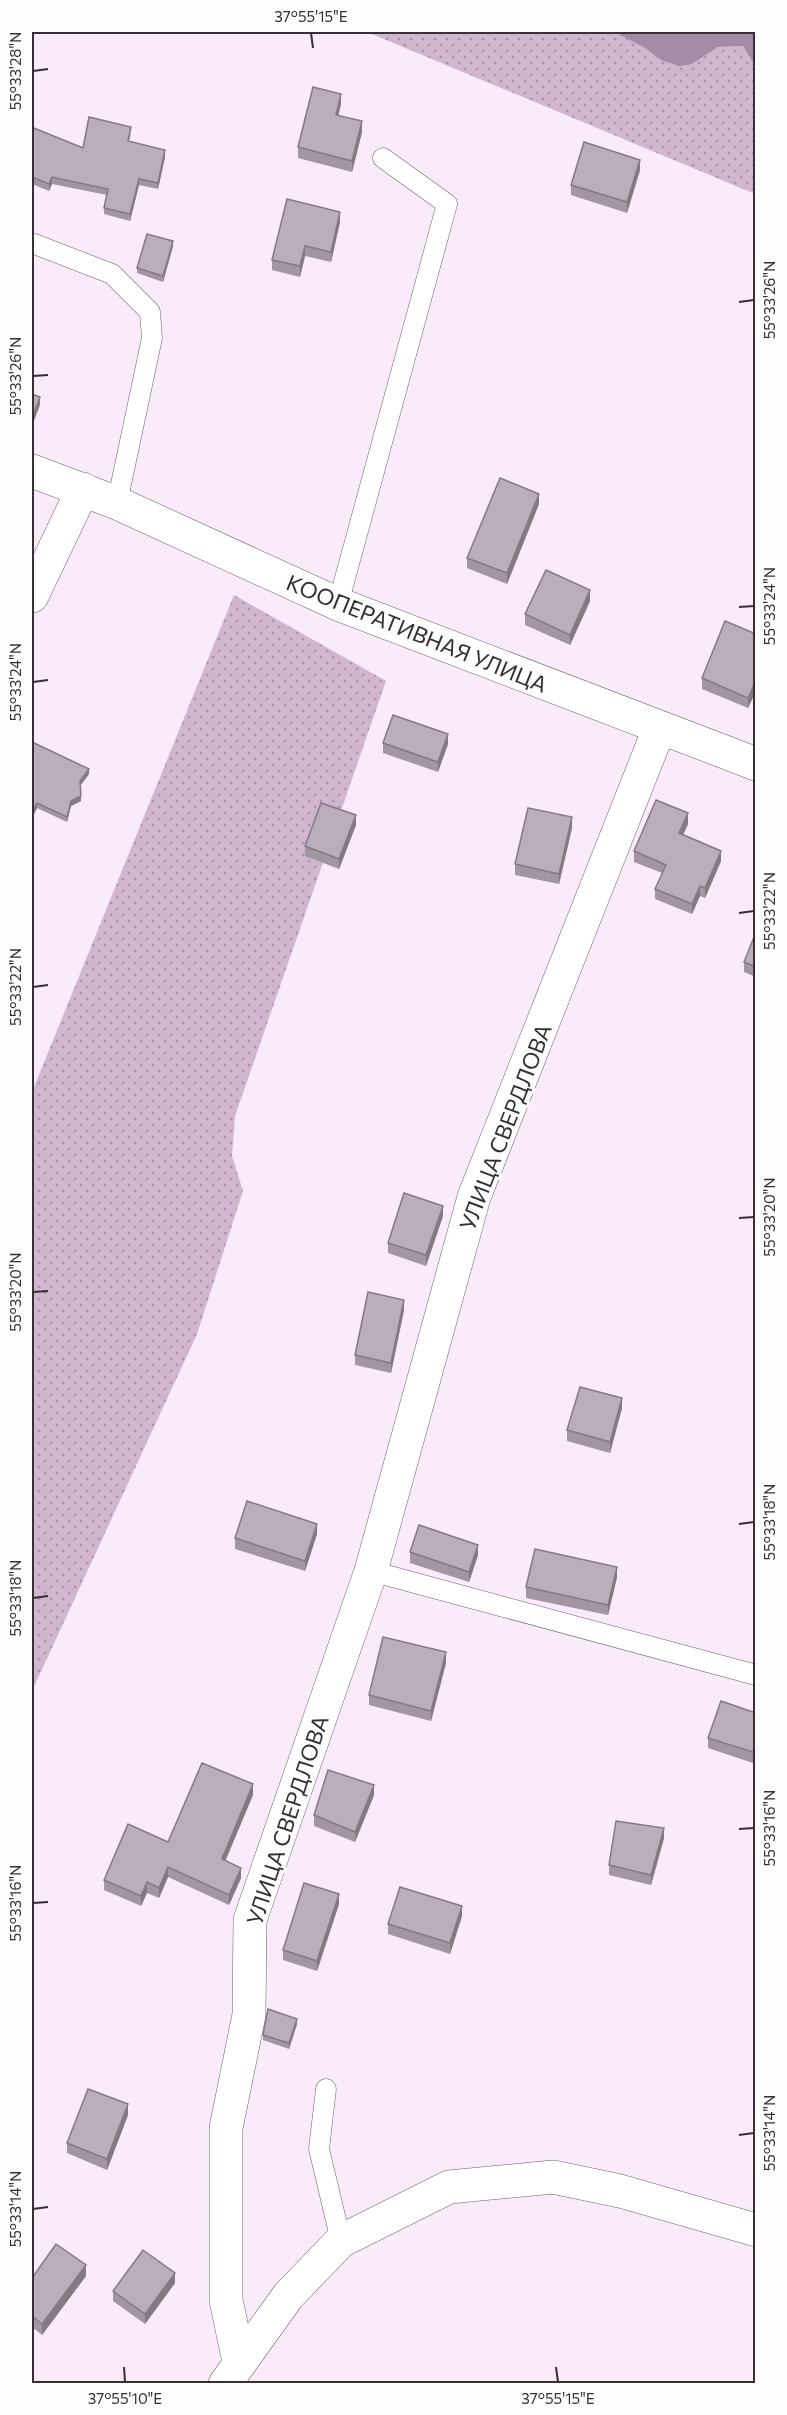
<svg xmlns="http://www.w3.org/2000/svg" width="787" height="2415" font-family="Commissioner,sans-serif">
  <defs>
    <pattern id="grass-dots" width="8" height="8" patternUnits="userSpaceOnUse" patternTransform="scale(1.5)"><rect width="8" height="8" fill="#d0b6cf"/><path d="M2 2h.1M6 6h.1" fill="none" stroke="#aa94a9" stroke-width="1.8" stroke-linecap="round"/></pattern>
  </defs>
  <rect width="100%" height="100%" fill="#f9ebf9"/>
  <g fill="url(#grass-dots)">
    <path d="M367 32H614L645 48 661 60 692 64 718 47 743 46 755 66V194Z"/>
    <path d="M234 595 386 681 235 1116 232 1156 243 1191 197 1334 32 1691V1092Z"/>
  </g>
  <path fill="#a78ba6" d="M614 32H755V66L743 46 718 47 692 64 679 66 661 60 645 48Z"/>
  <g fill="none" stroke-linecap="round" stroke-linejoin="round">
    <g stroke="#6d616d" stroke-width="21">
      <g id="lane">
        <path d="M32 243 112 274 150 312 152 338 117 503"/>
        <path d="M338 604 447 204 383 158"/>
        <path d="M371 1571 756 1675"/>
        <path d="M326 2089 319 2149 341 2241"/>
      </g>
    </g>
    <g stroke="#6d616d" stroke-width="34">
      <g id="street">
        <path d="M32 471 117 503 338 604 756 764"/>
        <path d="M32 596 83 489"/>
        <path d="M239 2362 226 2300V2128L249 2015 250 1920 371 1571 474 1197 659 729"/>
        <path d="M225 2384 288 2296 341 2241 449 2187 553 2177 620 2191 756 2230"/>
      </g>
    </g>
    <use href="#lane" stroke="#fff" stroke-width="20"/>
    <use href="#street" stroke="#fff" stroke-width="33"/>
  </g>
  <g fill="#a196a1">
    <path d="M341 104 338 116 362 132 352 172 298 158V147Z"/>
    <path d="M131 134 129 141 165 157 158 189 139 185 130 221 104 214V208L107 195 52 184 49 191 32 184V135L83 148Z"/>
    <path d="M640 170 627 213 571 195V185Z"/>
    <path d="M340 222 331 262 305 256 300 277 272 270V260Z"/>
    <path d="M173 246 163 282 137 273V268Z"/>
    <path d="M539 504 507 584 467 568V558Z"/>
    <path d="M590 601 570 645 525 625V614Z"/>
    <path d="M756 634V691L748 708 702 689V678Z"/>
    <path d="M32 742 89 774 80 786 81 801 71 806 67 822 37 808 34 814 32 813Z"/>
    <path d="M383 743 448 744 438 772 383 753Z"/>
    <path d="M688 824 683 835 721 861 705 898 700 896 692 914 655 899V889L662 873 634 862V851Z"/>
    <path d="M356 825 339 869 305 856V846Z"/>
    <path d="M572 828 559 884 515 875V864Z"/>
    <path d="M756 932V977L744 972V962Z"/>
    <path d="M443 1216 426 1266 388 1253V1243Z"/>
    <path d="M404 1310 391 1373 355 1365V1355Z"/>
    <path d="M622 1408 610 1453 567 1441V1430Z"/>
    <path d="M317 1534 305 1571 235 1549V1538Z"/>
    <path d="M410 1552 478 1555 469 1582 410 1563Z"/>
    <path d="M617 1577 608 1615 526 1598V1587Z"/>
    <path d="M446 1663 431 1721 369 1705V1695Z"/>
    <path d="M756 1713V1764L708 1748V1738Z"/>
    <path d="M253 1795 225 1860 241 1878 229 1905 168 1877 159 1898 147 1893 141 1906 104 1890V1880L168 1842Z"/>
    <path d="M374 1795 355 1842 314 1826V1815Z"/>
    <path d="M664 1838 651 1885 609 1875V1865Z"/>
    <path d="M339 1904 317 1971 283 1960V1950Z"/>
    <path d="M462 1916 450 1954 388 1934V1924Z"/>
    <path d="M297 2024 289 2049 263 2040V2035Z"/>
    <path d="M128 2115 107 2170 67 2153V2143Z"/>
    <path d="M86 2276 42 2335 32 2327V2278Z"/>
    <path d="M175 2283 145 2324 113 2301V2291Z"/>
  </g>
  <g fill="#837a83">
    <path d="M341 94V104L336 126V115Z"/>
    <path d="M362 121V132L352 172V161Z"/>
    <path d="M165 150V157L158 189V183Z"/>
    <path d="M640 160V170L627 213V202Z"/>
    <path d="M52 177V184L49 191V184Z"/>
    <path d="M139 179V185L130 221V214Z"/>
    <path d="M340 212V222L331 262V252Z"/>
    <path d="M173 241V246L163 282V276Z"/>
    <path d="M305 246V256L300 277V266Z"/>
    <path d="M40 397V405L32 426V418Z"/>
    <path d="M539 494V504L507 584V573Z"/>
    <path d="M590 590V601L570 645V635Z"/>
    <path d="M756 680V691L748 708V698Z"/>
    <path d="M448 734V744L438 772V762Z"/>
    <path d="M89 769V774L80 786V781Z"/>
    <path d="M81 796V801L71 806 67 822V817L71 801Z"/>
    <path d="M37 803V808L34 814V809Z"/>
    <path d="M688 813V824L679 843V833Z"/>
    <path d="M356 815V825L339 869V859Z"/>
    <path d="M572 817V828L559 884V874Z"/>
    <path d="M721 851V861L705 898V888Z"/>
    <path d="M700 886V896L692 914V904Z"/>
    <path d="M443 1206V1216L426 1266V1255Z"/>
    <path d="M404 1300V1310L391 1373V1363Z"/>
    <path d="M622 1398V1408L610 1453V1442Z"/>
    <path d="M317 1524V1534L305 1571V1561Z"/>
    <path d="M478 1545V1555L469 1582V1572Z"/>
    <path d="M617 1567V1577L608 1615V1605Z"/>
    <path d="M446 1652V1663L431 1721V1711Z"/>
    <path d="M253 1784V1795L222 1869V1859Z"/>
    <path d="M374 1785V1795L355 1842V1832Z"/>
    <path d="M664 1828V1838L651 1885V1875Z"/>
    <path d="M168 1867V1877L159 1898V1888Z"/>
    <path d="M241 1868V1878L229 1905V1895Z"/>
    <path d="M147 1882V1893L141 1906V1896Z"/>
    <path d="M339 1894V1904L317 1971V1961Z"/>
    <path d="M462 1906V1916L450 1954V1943Z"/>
    <path d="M297 2019V2024L289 2049V2043Z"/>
    <path d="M128 2104V2115L107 2170V2159Z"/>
    <path d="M86 2265V2276L42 2335V2324Z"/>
    <path d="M175 2273V2283L145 2324V2314Z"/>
  </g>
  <g fill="#bbaebb" stroke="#837a83" stroke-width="1.5">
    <path d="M313 87 341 94 336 115 362 121 352 161 298 147Z"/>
    <path d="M89 117 131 127 128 141 165 150 158 183 139 179 130 214 104 208 108 189 52 177 49 184 32 177V135L34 128 83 148Z"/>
    <path d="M584 142 640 160 627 202 571 185Z"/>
    <path d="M287 199 340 212 331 252 305 246 300 266 272 260Z"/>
    <path d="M147 234 173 241 163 276 137 268Z"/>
    <path d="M32 394 40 397 32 418Z"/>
    <path d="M500 478 539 494 507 573 467 558Z"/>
    <path d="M546 570 590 590 570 635 525 614Z"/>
    <path d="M725 621 756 634V680L748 698 702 678Z"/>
    <path d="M393 715 448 734 438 762 383 743Z"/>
    <path d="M32 742 89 769 80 781 81 796 71 801 67 817 37 803 34 809 32 808Z"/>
    <path d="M656 800 688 813 679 833 721 851 705 888 700 886 692 904 655 889 666 865 634 851Z"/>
    <path d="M321 803 356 815 339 859 305 846Z"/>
    <path d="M528 808 572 817 559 874 515 864Z"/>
    <path d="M756 932V967L744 962Z"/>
    <path d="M404 1193 443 1206 426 1255 388 1243Z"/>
    <path d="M368 1292 404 1300 391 1363 355 1355Z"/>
    <path d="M580 1387 622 1398 610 1442 567 1430Z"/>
    <path d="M247 1501 317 1524 305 1561 235 1538Z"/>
    <path d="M419 1525 478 1545 469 1572 410 1552Z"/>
    <path d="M535 1549 617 1567 608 1605 526 1587Z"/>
    <path d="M383 1637 446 1652 431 1711 369 1695Z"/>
    <path d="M721 1701 756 1713V1753L708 1738Z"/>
    <path d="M202 1763 253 1784 222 1859 241 1868 229 1895 168 1867 159 1888 147 1882 141 1896 104 1880 128 1824 168 1842Z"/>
    <path d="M328 1770 374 1785 355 1832 314 1815Z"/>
    <path d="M616 1821 664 1828 651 1875 609 1865Z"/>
    <path d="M304 1883 339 1894 317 1961 283 1950Z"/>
    <path d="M400 1887 462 1906 450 1943 388 1924Z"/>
    <path d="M268 2009 297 2019 289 2043 263 2035Z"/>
    <path d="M88 2089 128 2104 107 2159 67 2143Z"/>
    <path d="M56 2244 86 2265 42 2324 32 2316V2278Z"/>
    <path d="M143 2250 175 2273 145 2314 113 2291Z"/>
  </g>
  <path fill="none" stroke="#363036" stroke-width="2" d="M311 33 313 48M33 71 48 69M739 302 754 300M33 376 48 375M739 607 754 606M33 682 48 680M739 913 754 911M33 987 48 985M739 1218 754 1217M33 1292 48 1291M739 1524 754 1522M33 1598 48 1596M739 1829 754 1828M33 1903 48 1902M739 2135 754 2133M33 2209 48 2207M124 2367 125 2382M556 2367 558 2382"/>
  <g text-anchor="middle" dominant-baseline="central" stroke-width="6" stroke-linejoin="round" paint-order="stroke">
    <g font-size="22" fill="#363036" stroke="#fdfdfd">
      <text transform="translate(417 633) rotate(22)">КООПЕРАТИВНАЯ УЛИЦА</text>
      <text transform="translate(505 1127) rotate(-69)">УЛИЦА СВЕРДЛОВА</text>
      <text transform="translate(287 1820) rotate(-72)">УЛИЦА СВЕРДЛОВА</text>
    </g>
  </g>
  <rect width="787" height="2415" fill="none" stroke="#fdfdfd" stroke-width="66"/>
  <rect x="33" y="33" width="721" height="2349" fill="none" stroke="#363036" stroke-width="2"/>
  <g font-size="15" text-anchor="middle" fill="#363036">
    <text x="311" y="22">37°55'15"E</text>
    <text transform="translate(16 71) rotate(-90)" y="5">55°33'28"N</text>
    <text transform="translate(770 300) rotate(-90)" y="5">55°33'26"N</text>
    <text transform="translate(16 376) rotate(-90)" y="5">55°33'26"N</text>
    <text transform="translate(770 606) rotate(-90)" y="5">55°33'24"N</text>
    <text transform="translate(16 682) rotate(-90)" y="5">55°33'24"N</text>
    <text transform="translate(770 911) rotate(-90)" y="5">55°33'22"N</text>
    <text transform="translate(16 987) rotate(-90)" y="5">55°33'22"N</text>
    <text transform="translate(770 1217) rotate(-90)" y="5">55°33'20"N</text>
    <text transform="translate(16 1292) rotate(-90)" y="5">55°33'20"N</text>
    <text transform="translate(770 1522) rotate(-90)" y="5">55°33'18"N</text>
    <text transform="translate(16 1598) rotate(-90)" y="5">55°33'18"N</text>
    <text transform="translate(770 1828) rotate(-90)" y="5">55°33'16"N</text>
    <text transform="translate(16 1903) rotate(-90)" y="5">55°33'16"N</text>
    <text transform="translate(770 2133) rotate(-90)" y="5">55°33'14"N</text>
    <text transform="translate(16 2209) rotate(-90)" y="5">55°33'14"N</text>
    <text x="125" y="2404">37°55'10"E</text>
    <text x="558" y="2404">37°55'15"E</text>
  </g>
</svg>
